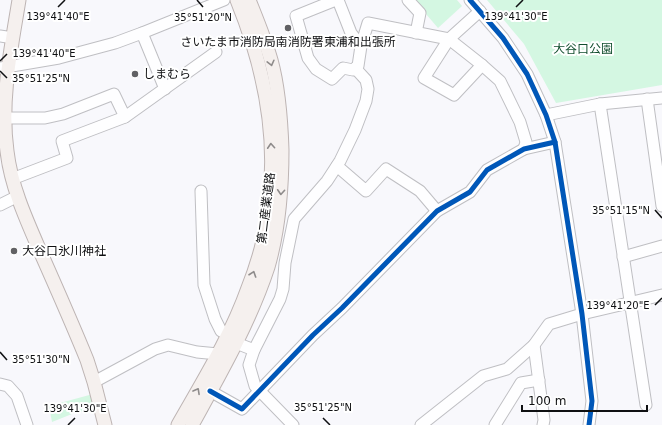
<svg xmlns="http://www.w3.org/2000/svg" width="662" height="425" font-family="'DejaVu Sans','Noto Sans JP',sans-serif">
  <rect width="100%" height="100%" fill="#f8f8fc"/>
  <g fill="#d4f7e2">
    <path d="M414 0H457L462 6 438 28Z"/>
    <path d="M487 0H662V85L556 103 524 44Z"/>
    <path d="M93 394 95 408 72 414 52 422 49 406Z"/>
  </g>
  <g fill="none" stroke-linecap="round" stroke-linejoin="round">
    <g stroke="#bfbfc3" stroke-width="13">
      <g id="minor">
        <path d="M336 0 296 16 308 58 316 69 332 79 343 68 353 70 358 66 361 46 368 23 449 39 482 65 500 81 520 122 526 142 524 149"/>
        <path d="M338 0 351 33 361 46"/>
        <path d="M408 0 420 13 416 33"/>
        <path d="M470 0 503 38 527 74 546 115 555 142 582 314 592 401 589 425"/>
        <path d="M480 11 449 39 424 78 454 95 482 65"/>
        <path d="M142 33 165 89"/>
        <path d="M0 36 13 38"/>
        <path d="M0 68 59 58 115 43 142 33 224 0"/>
        <path d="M647 99 662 206"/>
        <path d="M600 104 646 405"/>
        <path d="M546 115 600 104 662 98"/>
        <path d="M0 118H45L63 114 114 94 125 117"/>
        <path d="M337 166 366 191 386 169 420 191 437 211"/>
        <path d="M12 179 67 158 62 141 125 117 216 52"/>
        <path d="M201 191 204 285 215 319 221 331 228 334"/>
        <path d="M0 205 18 196"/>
        <path d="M623 257 662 246"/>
        <path d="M236 343 254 350 249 365 255 386 293 425"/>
        <path d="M534 345 544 420 543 425"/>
        <path d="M254 350 280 299 283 289 285 263 294 219 327 181 340 161 355 130 366 101 368 89 366 80 355 68"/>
        <path d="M94 382 155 349 168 345 197 352 218 354"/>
        <path d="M0 384 8 386 17 396 27 425"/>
        <path d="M210 391 242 409 313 335 342 308 437 211 470 192 487 170 524 149 555 142"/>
        <path d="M421 425 483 376 507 369 534 345 549 324 582 314 662 295"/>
        <path d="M495 425 521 383 539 380"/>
      </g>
    </g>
    <g stroke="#bdb4b3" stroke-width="15">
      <g id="major">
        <path d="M19 0C11 49 0 101 7 151 11 186 26 219 40 251 56 287 72 323 87 360L94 382 105 425"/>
        <path d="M178 425C203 381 231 336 248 288 256 268 262 248 266 227 268 220 268 211 269 203 278 134 263 64 237 0"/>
        <path d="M192 425C220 374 250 322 268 267 279 229 282 189 282 150 281 119 279 89 271 60 265 39 257 20 249 0"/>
      </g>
    </g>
    <use href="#minor" stroke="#fefeff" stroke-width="11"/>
    <use href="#major" stroke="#f5f0ee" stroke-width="13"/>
    <g stroke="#fff" stroke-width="8">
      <g id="cycleway">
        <path d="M470 0 503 38 527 74 546 115 555 142 582 314 592 401 589 425"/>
        <path d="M210 391 242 409 313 335 342 308 437 211 470 192 487 170 524 149 555 142"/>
      </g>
    </g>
    <use href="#cycleway" stroke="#0057b8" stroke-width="5"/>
  </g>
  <defs><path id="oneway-chevron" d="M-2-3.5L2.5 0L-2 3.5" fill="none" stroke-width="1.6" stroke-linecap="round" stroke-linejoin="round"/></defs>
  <g stroke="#8e8b8b">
    <use href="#oneway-chevron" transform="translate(271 63) rotate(76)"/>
    <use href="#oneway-chevron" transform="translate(271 146) rotate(-94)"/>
    <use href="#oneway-chevron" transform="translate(281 192) rotate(94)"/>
    <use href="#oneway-chevron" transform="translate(253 274) rotate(-71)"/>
    <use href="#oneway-chevron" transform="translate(197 391) rotate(-61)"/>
  </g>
  <path fill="none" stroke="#0f1012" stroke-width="1.5" d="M197 0 203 7M58 7 65 0M516 7 523 0M0 61 7 54M0 71 7 78M655 210 662 218M655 305 662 298M0 352 7 360M323 418 330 425M68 425 75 418"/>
  <g fill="#616164" stroke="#fff" stroke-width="1.5">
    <circle cx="288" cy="28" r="4"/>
    <circle cx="135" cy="74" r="4"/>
    <circle cx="14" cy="251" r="4"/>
  </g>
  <g text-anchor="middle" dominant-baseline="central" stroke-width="4" stroke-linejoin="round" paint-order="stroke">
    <g font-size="12" fill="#0f1012" stroke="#fff" text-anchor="start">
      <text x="288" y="42" text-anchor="middle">さいたま市消防局南消防署東浦和出張所</text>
      <text x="143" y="74">しまむら</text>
      <text x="22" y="251">大谷口氷川神社</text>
    </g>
    <g font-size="12" fill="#114e2e" stroke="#fff">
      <text x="583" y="49">大谷口公園</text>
    </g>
    <g font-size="12" fill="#0f1012" stroke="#fff">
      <text transform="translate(266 208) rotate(-83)">第二産業道路</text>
    </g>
  </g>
  <g font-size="10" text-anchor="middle" fill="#0f1012" stroke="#fff" stroke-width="4" stroke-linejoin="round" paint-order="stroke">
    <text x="58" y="20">139°41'40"E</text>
    <text x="516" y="20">139°41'30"E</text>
    <text x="203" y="21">35°51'20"N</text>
    <text x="44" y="57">139°41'40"E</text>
    <text x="41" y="82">35°51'25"N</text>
    <text x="621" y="214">35°51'15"N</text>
    <text x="618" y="309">139°41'20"E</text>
    <text x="41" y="363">35°51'30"N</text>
    <text x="323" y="411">35°51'25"N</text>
    <text x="75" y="412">139°41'30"E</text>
  </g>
  <path d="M522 405v6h125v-6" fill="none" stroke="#0f1012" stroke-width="2"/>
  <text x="528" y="405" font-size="12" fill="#0f1012" stroke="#ffffff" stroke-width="3" paint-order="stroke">100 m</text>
</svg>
